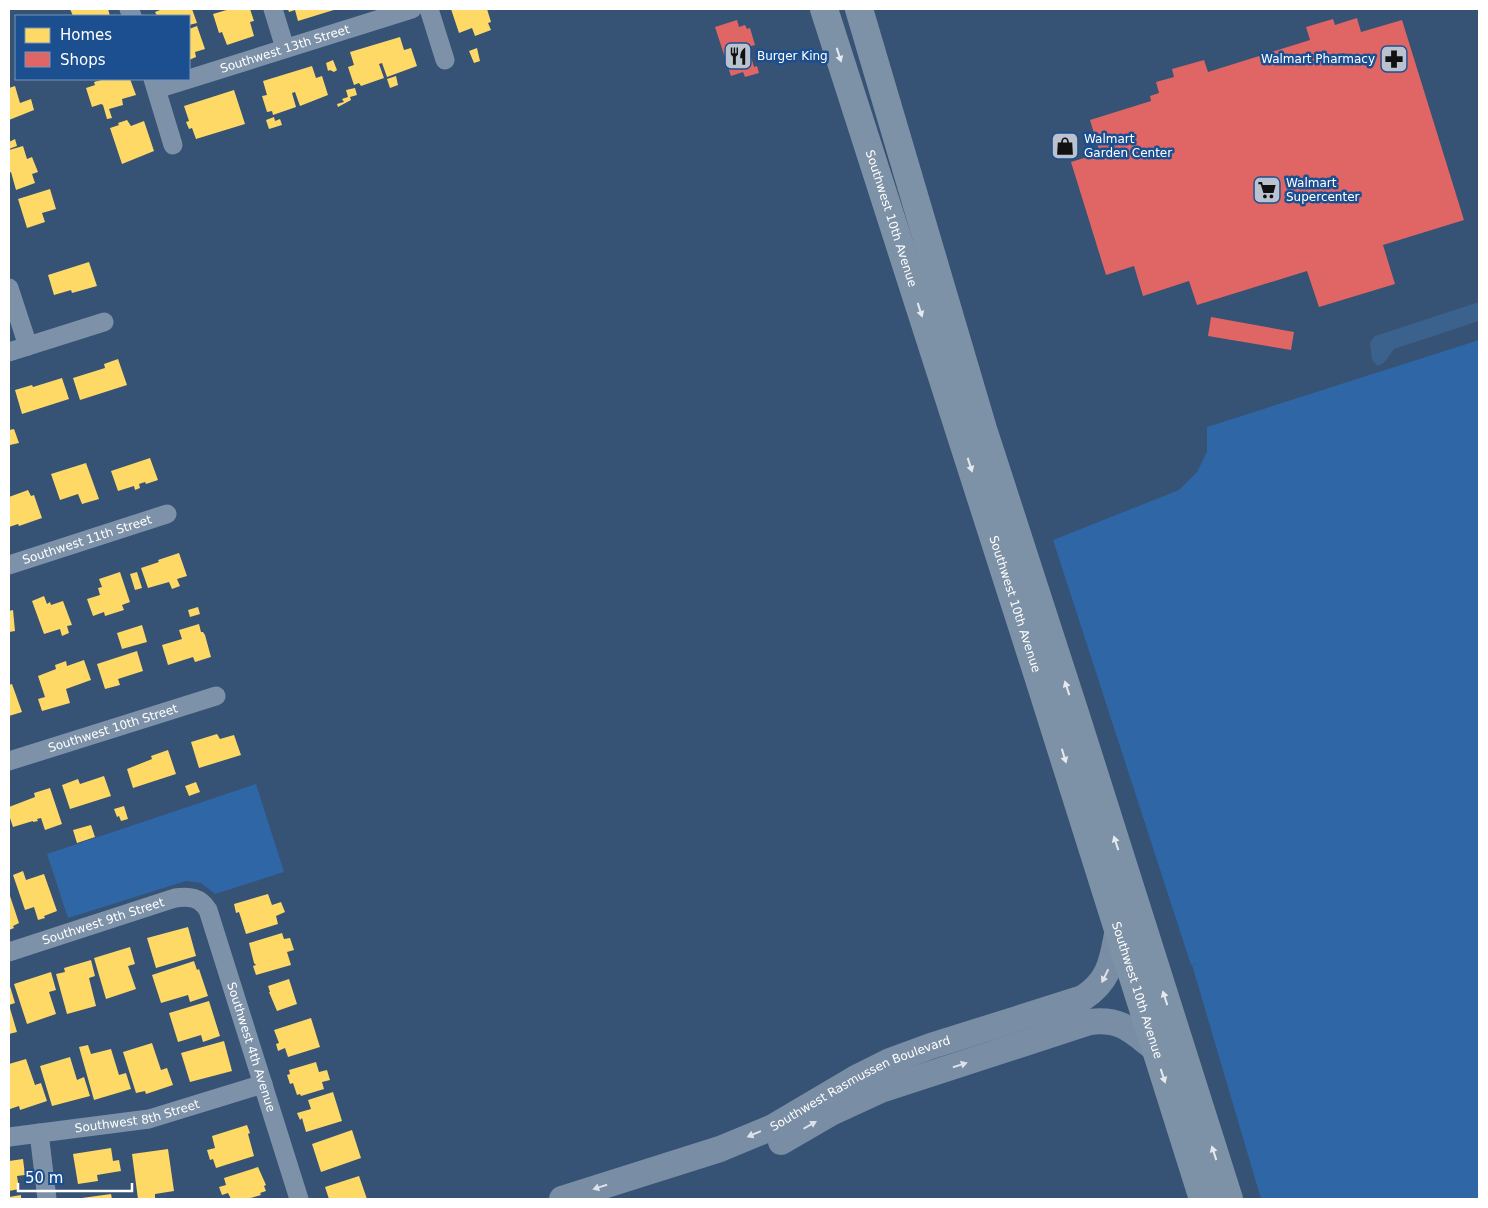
<svg xmlns="http://www.w3.org/2000/svg" width="1488" height="1208" font-family="'DejaVu Sans',sans-serif">
  <rect width="100%" height="100%" fill="#365274"/>
  <g fill="#2f66a5">
    <path d="M1479 340V1199H1261L1192 965 1208 960 1191 965 1053 540 1179 490 1197 472 1207 452V427Z"/>
    <path d="M256 784 284 872 215 894 201 883 186 881 68 918 47 854Z"/>
  </g>
  <path fill="#3b618d" d="M1479 302V321L1394 349C1388 356 1386 364 1377 366L1372 360 1370 342 1375 336Z"/>
  <g fill="#ffd966">
    <path d="M70 9H108L110 16H73Z"/>
    <path d="M160 9H192L197 23 189 25V16H157L155 12 160 10Z"/>
    <path d="M230 9H250L254 21 250 22 254 36 227 45 222 32 219 33 213 14Z"/>
    <path d="M288 9H337L298 21 295 10 289 12Z"/>
    <path d="M451 9H487L491 22 488 23 491 30 475 36 472 28 459 33Z"/>
    <path d="M197 26 205 49 195 52 196 57 189 60V29Z"/>
    <path d="M400 37 404 50 411 48 417 66 387 77 382 63 379 64 384 78 361 86 359 83 354 85 348 67 354 65 350 52Z"/>
    <path d="M477 48 480 61 474 63 469 51Z"/>
    <path d="M333 60 337 70 334 72 330 70 328 71 326 63Z"/>
    <path d="M312 66 316 78 322 76 328 95 300 106 295 92 292 93 296 107 273 115 272 111 267 112 262 96 267 95 263 81Z"/>
    <path d="M396 76 398 85 390 88 387 79Z"/>
    <path d="M105 79H130L136 95 122 99 123 105 109 109 112 118 107 119 103 105 101 104 92 107 86 88 95 85 94 82Z"/>
    <path d="M15 86 20 103 31 99 34 110 9 120V88Z"/>
    <path d="M355 88 357 95 350 97 351 100 338 107 337 104 344 102 342 99 348 97 346 90Z"/>
    <path d="M234 90 245 124 196 139 192 128 189 129 186 122 189 121 184 106Z"/>
    <path d="M274 117 275 121 280 119 282 125 269 129 266 120Z"/>
    <path d="M127 120 131 126 144 121 154 151 122 164 110 128 119 125 118 123Z"/>
    <path d="M15 139 17 146 9 149V142Z"/>
    <path d="M23 146 27 159 32 157 38 172 32 174 35 183 16 190 11 172 9 173V150Z"/>
    <path d="M50 189 56 209 42 213 45 222 27 228 18 199Z"/>
    <path d="M89 262 97 286 72 293 71 290 54 295 48 275Z"/>
    <path d="M118 359 127 385 80 400 73 378 105 368 104 364Z"/>
    <path d="M62 378 69 399 22 414 15 390 32 385 33 387Z"/>
    <path d="M14 429 19 443 10 445 9 430Z"/>
    <path d="M150 458 158 480 146 484 145 482 139 484 140 488 135 490 134 486 118 491 111 471Z"/>
    <path d="M86 463 99 499 82 504 78 494 60 500 51 474Z"/>
    <path d="M28 490 31 496 34 495 42 518 19 526 18 524 9 527V497Z"/>
    <path d="M179 553 187 576 177 579 180 586 172 589 169 582 148 588 141 568 159 562 158 560Z"/>
    <path d="M120 572 130 602 122 605 124 610 105 616 104 612 93 616 87 599 100 595 98 588 102 587 99 579Z"/>
    <path d="M137 572 142 588 135 590 130 574Z"/>
    <path d="M44 596 47 604 50 602 51 605 63 601 72 625 67 626 69 633 62 636 60 629 44 634 32 601Z"/>
    <path d="M198 607 200 614 190 617 188 610Z"/>
    <path d="M13 610 15 631 9 632V611Z"/>
    <path d="M199 624 201 632H203L205 635 211 657 195 662 193 657 168 665 162 645 182 639 179 630Z"/>
    <path d="M142 625 147 642 122 649 117 633Z"/>
    <path d="M137 651 143 671 118 679 120 685 105 689 97 664Z"/>
    <path d="M84 660 91 680 66 689 70 703 42 711 38 699 45 697 38 676 56 669 55 665 66 661 67 666Z"/>
    <path d="M12 684 22 712 9 716V685Z"/>
    <path d="M217 734 220 739 234 735 241 755 199 768 191 742Z"/>
    <path d="M168 750 176 774 133 788 127 769 152 759 151 756Z"/>
    <path d="M104 776 111 796 70 809 62 785 78 779 80 784Z"/>
    <path d="M196 782 200 792 189 796 185 786Z"/>
    <path d="M50 788 62 824 45 830 41 818 37 819 38 821 33 822V821L13 827 9 815V807L35 797 34 793Z"/>
    <path d="M124 806 128 819 121 821 119 816 117 817 114 809Z"/>
    <path d="M91 825 95 837 77 843 73 830Z"/>
    <path d="M23 871 26 880 44 874 57 911 44 916 45 918 38 920 34 907 25 910 13 875Z"/>
    <path d="M9 893 19 923 13 926 14 928 9 930Z"/>
    <path d="M268 894 272 905 281 902 285 912 276 916 278 924 246 934 239 912 236 913 234 904Z"/>
    <path d="M188 927 196 956 156 968 147 938Z"/>
    <path d="M282 933 284 939 290 938 294 950 287 952 291 965 256 975 253 966 256 965 254 963 249 943Z"/>
    <path d="M130 947 135 964 128 966 136 989 106 999 94 958Z"/>
    <path d="M91 960 95 976 89 978 96 1006 67 1014 56 974 65 972 64 968Z"/>
    <path d="M194 961 197 970 199 969 208 996 190 1002 188 995 161 1003 152 975Z"/>
    <path d="M51 972 56 990 49 992 56 1014 27 1024 14 984Z"/>
    <path d="M289 979 297 1004 277 1011 269 992H270L268 986Z"/>
    <path d="M9 983 15 1003 9 1005Z"/>
    <path d="M209 1001 220 1036 203 1042 201 1035 178 1042 169 1013Z"/>
    <path d="M9 1005 17 1032 9 1034Z"/>
    <path d="M311 1018 320 1047 288 1057 285 1048 278 1051 276 1044 279 1043 274 1030Z"/>
    <path d="M224 1041 232 1071 190 1082 181 1053Z"/>
    <path d="M152 1043 161 1070 167 1068 173 1085 146 1094 145 1091 136 1093 123 1052Z"/>
    <path d="M88 1045 91 1054 111 1049 119 1075 126 1073 131 1089 94 1100 79 1047Z"/>
    <path d="M70 1057 77 1080 84 1077 90 1096 52 1106 40 1066Z"/>
    <path d="M26 1059 35 1085 41 1083 47 1101 20 1110 19 1106 10 1109 9 1105V1064Z"/>
    <path d="M316 1062 319 1072 327 1070 330 1080 322 1082 324 1089 301 1096 300 1094 297 1095 293 1083 290 1084 287 1075 290 1074 289 1070Z"/>
    <path d="M333 1092 342 1121 306 1132 302 1118 300 1120 297 1113 311 1109 308 1100Z"/>
    <path d="M247 1125 250 1133 248 1134 254 1156 216 1168 213 1159 210 1160 207 1150 215 1148 212 1136Z"/>
    <path d="M352 1130 361 1158 321 1172 312 1144Z"/>
    <path d="M111 1148 113 1161 119 1160 121 1171 97 1175 98 1181 78 1184 73 1154Z"/>
    <path d="M168 1149 174 1191 155 1194V1199H138L132 1154Z"/>
    <path d="M23 1159 25 1175 17 1176 19 1189 9 1191V1161Z"/>
    <path d="M258 1167 266 1185 264 1186 266 1191 260 1193 261 1195 247 1199H231L228 1193 222 1195 219 1187 226 1185 224 1178Z"/>
    <path d="M359 1176 367 1199H329L325 1187Z"/>
    <path d="M111 1194 112 1199H83L82 1198Z"/>
    <path d="M21 1195V1199H9V1197Z"/>
  </g>
  <g fill="#e06666">
    <path d="M1357 18 1361 32 1402 20 1464 220 1383 245 1395 284 1319 307 1307 271 1197 305 1189 281 1143 296 1134 266 1106 275 1071 162 1100 153 1090 120 1151 101 1150 96 1159 93 1156 82 1174 77 1172 69 1204 60 1208 72 1310 40 1306 27 1333 19 1335 25Z"/>
    <path d="M737 20 739 27 745 25 747 29 750 28 755 45 748 47 754 67 757 66 759 73 745 77 743 72 731 76 715 27Z"/>
    <path d="M1211 317 1294 332 1291 350 1208 336Z"/>
  </g>
  <g fill="none" stroke-linecap="round" stroke-linejoin="round">
    <g stroke="#7d92a8" stroke-width="19">
      <path d="M129 9 132 16"/>
      <path d="M273 9 285 48"/>
      <path d="M429 9 445 60"/>
      <path d="M153 79 173 145"/>
      <path id="s1" d="M157 89 412 9"/>
      <path d="M9 288 28 346"/>
      <path d="M9 352 104 322"/>
      <path id="s2" d="M9 565 167 514"/>
      <path id="s3" d="M9 761 216 696"/>
      <path id="s4" d="M9 952 175 898C189 896 200 897 208 910L299 1199"/>
      <path d="M39 1133 47 1199"/>
      <path id="s5" d="M9 1137 149 1119 263 1084"/>
    </g>
    <g stroke="#798da4" stroke-width="26">
      <path d="M781 1142 831 1113 881 1090 1090 1022C1121 1018 1132 1031 1154 1048"/>
      <path id="s6" d="M562 1199 720 1149 773 1127 856 1078 890 1061 931 1046 1083 998C1111 980 1112 959 1118 929"/>
    </g>
    <g stroke="#7e92a7" stroke-width="28">
      <path id="s7" d="M824 9 1038 676 1203 1199"/>
      <path d="M859 9 983 429 1075 713 1229 1199"/>
    </g>
  </g>
  <defs><path id="oneway-solid" d="M-6-.8H1V-3.2L6.5 0L1 3.2V.8H-6Z" transform="scale(1.25)"/></defs>
  <g fill="#e5e9ed">
    <use href="#oneway-solid" transform="translate(839 55) rotate(72)"/>
    <use href="#oneway-solid" transform="translate(920 310) rotate(72)"/>
    <use href="#oneway-solid" transform="translate(970 465) rotate(72)"/>
    <use href="#oneway-solid" transform="translate(1067 688) rotate(-108)"/>
    <use href="#oneway-solid" transform="translate(1064 756) rotate(73)"/>
    <use href="#oneway-solid" transform="translate(1116 843) rotate(-108)"/>
    <use href="#oneway-solid" transform="translate(1165 998) rotate(-108)"/>
    <use href="#oneway-solid" transform="translate(1163 1076) rotate(72)"/>
    <use href="#oneway-solid" transform="translate(1214 1153) rotate(-108)"/>
  </g>
  <g fill="#dee2e8">
    <use href="#oneway-solid" transform="translate(1105 976) rotate(116)"/>
    <use href="#oneway-solid" transform="translate(960 1065) rotate(-18)"/>
    <use href="#oneway-solid" transform="translate(810 1125) rotate(-30)"/>
    <use href="#oneway-solid" transform="translate(754 1134) rotate(157)"/>
    <use href="#oneway-solid" transform="translate(600 1187) rotate(162)"/>
  </g>
  <defs>
    <g id="restaurant-square" transform="scale(1.4375)"><rect x="-9" y="-9" width="18" height="18" rx="4" fill="#b9c2ce" stroke="#1b4f8f"/><path d="M-5-6h1v4h1v-4h1v4h1v-4h1v5L-1.5 .5V6h-2V.5L-5-1ZM5-6V6H3V1.5H1.5Q1.5-4 5-6Z" fill="#111"/></g>
    <g id="pharmacy-square" transform="scale(1.4375)"><rect x="-9" y="-9" width="18" height="18" rx="4" fill="#b9c2ce" stroke="#1b4f8f"/><path d="M-2-6h4v4h4v4h-4v4h-4v-4h-4v-4h4Z" fill="#111"/></g>
    <g id="shop-square" transform="scale(1.4375)"><rect x="-9" y="-9" width="18" height="18" rx="4" fill="#b9c2ce" stroke="#1b4f8f"/><path d="M-5-2.5h2.3a2.7 3.5 0 0 1 5.4 0H5L5.5 6h-11ZM-1.5-2.5h3a1.5 2.3 0 0 0-3 0Z" fill="#111"/></g>
    <g id="supermarket-square" transform="scale(1.4375)"><rect x="-9" y="-9" width="18" height="18" rx="4" fill="#b9c2ce" stroke="#1b4f8f"/><path d="M-6-5.5h2.5l.6 2H6L4.5 2H-2.5L-4.4-4H-6ZM-1.5 3.2a1.3 1.3 0 1 0 .1 0ZM3 3.2a1.3 1.3 0 1 0 .1 0Z" fill="#111"/></g>
  </defs>
  <g fill-rule="evenodd">
    <use href="#restaurant-square" x="738" y="56"/>
    <use href="#pharmacy-square" x="1394" y="59"/>
    <use href="#shop-square" x="1065" y="146"/>
    <use href="#supermarket-square" x="1267" y="190"/>
  </g>
  <g text-anchor="middle" dominant-baseline="central" stroke-width="5" stroke-linejoin="round" paint-order="stroke">
    <g font-size="12" fill="#fff" stroke="#1b4f8f">
      <text stroke="none"><textPath href="#s1" startOffset="134">Southwest 13th Street</textPath></text>
      <text stroke="none"><textPath href="#s7" startOffset="220">Southwest 10th Avenue</textPath></text>
      <text stroke="none"><textPath href="#s2" startOffset="82">Southwest 11th Street</textPath></text>
      <text stroke="none"><textPath href="#s7" startOffset="625">Southwest 10th Avenue</textPath></text>
      <text stroke="none"><textPath href="#s3" startOffset="109">Southwest 10th Street</textPath></text>
      <text stroke="none"><textPath href="#s4" startOffset="99">Southwest 9th Street</textPath></text>
      <text stroke="none"><textPath href="#s7" startOffset="1030">Southwest 10th Avenue</textPath></text>
      <text stroke="none"><textPath href="#s4" startOffset="356">Southwest 4th Avenue</textPath></text>
      <text stroke="none"><textPath href="#s6" startOffset="321">Southwest Rasmussen Boulevard</textPath></text>
      <text stroke="none"><textPath href="#s5" startOffset="130">Southwest 8th Street</textPath></text>
    </g>
    <g font-size="12" fill="#fff" stroke="#1b4f8f" text-anchor="start">
      <text x="757" y="56">Burger King</text>
      <text x="1375" y="59" text-anchor="end">Walmart Pharmacy</text>
      <text x="1084" y="139">Walmart<tspan x="1084" dy="14">Garden Center</tspan></text>
      <text x="1286" y="183">Walmart<tspan x="1286" dy="14">Supercenter</tspan></text>
    </g>
  </g>
  <rect width="1488" height="1208" fill="none" stroke="#ffffff" stroke-width="20"/>
  <rect x="15" y="15" width="175" height="65" fill="#1b4f8f" stroke="#7695bc"/>
  <rect x="25" y="28" width="25" height="15" fill="#ffd966" stroke="#7695bc"/>
  <text x="60" y="40" font-size="15" fill="#ffffff">Homes</text>
  <rect x="25" y="52" width="25" height="15" fill="#e06666" stroke="#7695bc"/>
  <text x="60" y="65" font-size="15" fill="#ffffff">Shops</text>
  <path d="M18 1183v8h114v-8" fill="none" stroke="#ffffff" stroke-width="2.5"/>
  <text x="25" y="1183" font-size="15" fill="#ffffff" stroke="#1b4f8f" stroke-width="4" paint-order="stroke">50 m</text>
</svg>
